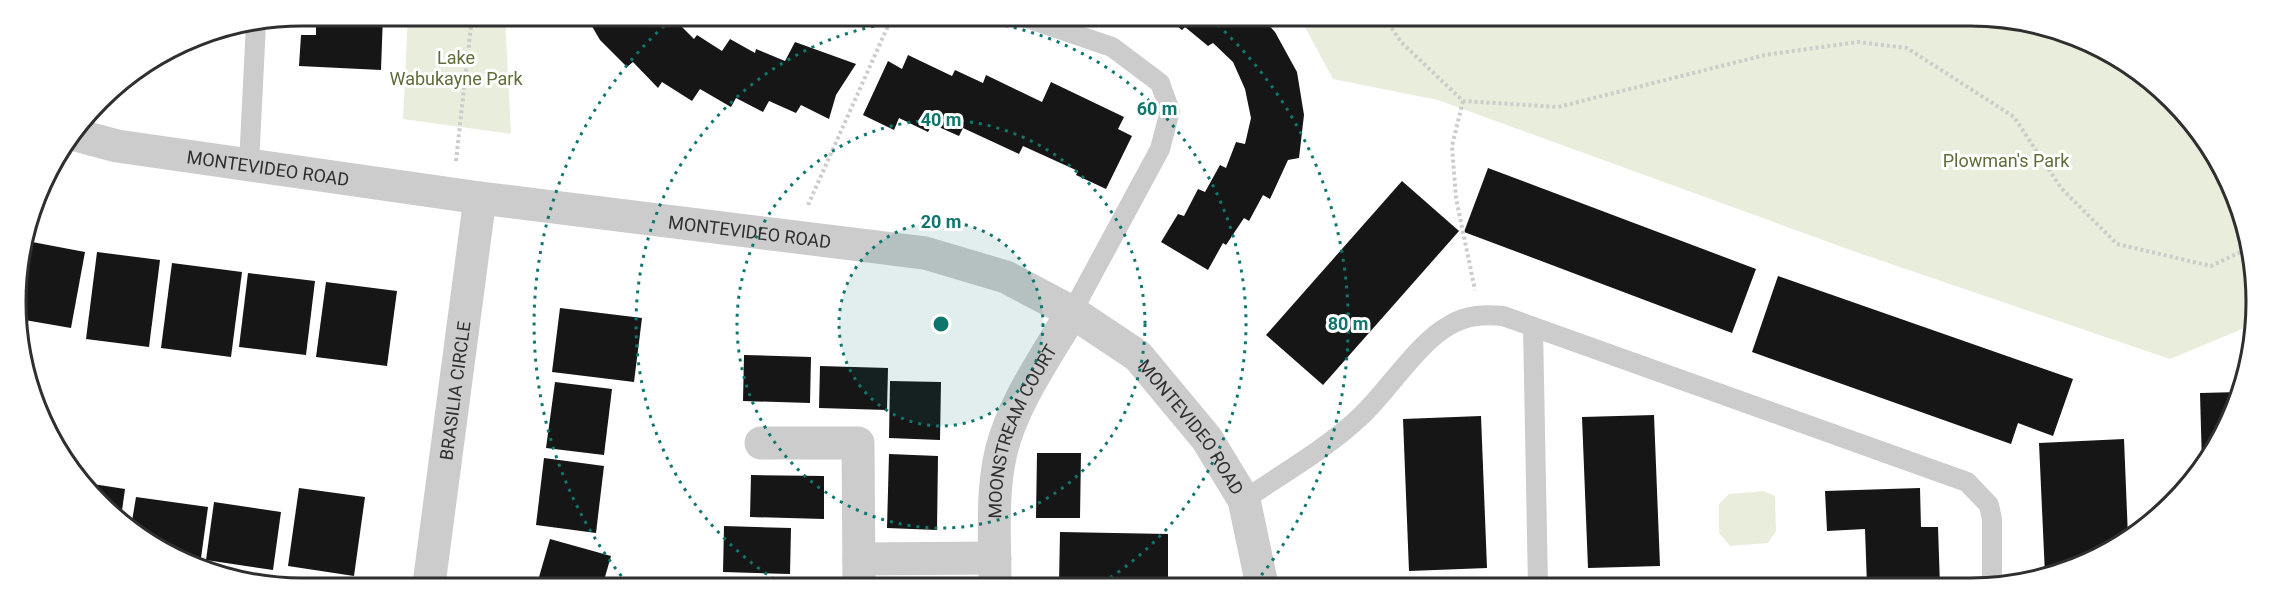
<svg xmlns="http://www.w3.org/2000/svg" width="2272" height="604" font-family="Roboto,sans-serif">
  <rect width="100%" height="100%" fill="#fff"/>
  <g fill="#e9eddc">
    <path d="M408 15 505 16 511 134 403 119Z"/>
    <path d="M1300 18 2026 20 2129 63 2208 142 2251 246 2252 325 2170 359 1856 252 1438 100 1333 79Z"/>
    <path d="M1764 491 1775 496 1776 531 1768 543 1730 546 1719 533V504L1729 494Z"/>
  </g>
  <g fill="#161616">
    <path d="M316 15H383L381 70 299 66 301 35H316Z"/>
    <path d="M586 16H658L667 25 674 19 694 39 697 35 722 51 730 39 755 53 756 49 785 61 795 42 856 64 836 95 829 119 801 105 796 113 769 101 763 112 736 98 731 107 700 89 692 101 662 82 658 88 633 62 627 67 600 40Z"/>
    <path d="M1167 18H1262L1275 32 1297 72 1304 115 1299 158 1288 160 1270 199 1263 195 1249 221 1244 218 1226 245 1223 243 1208 270 1161 242 1178 214 1184 216 1198 189 1205 192 1220 165 1226 168 1236 142 1245 144 1251 118 1245 89 1233 62 1213 43 1208 46 1185 27 1182 30Z"/>
    <path d="M908 55 952 76 955 70 983 83 986 75 1042 102 1051 82 1124 117 1118 129 1132 136 1106 189 1076 175 1078 171 1023 146 1019 154 963 128 959 136 932 124 928 132 899 118 894 130 863 115 888 61 902 69Z"/>
    <path d="M1488 168 1756 269 1732 333 1464 232Z"/>
    <path d="M1402 181 1459 231 1323 385 1266 335Z"/>
    <path d="M27 241 85 252 71 328 19 319 16 283Z"/>
    <path d="M97 252 160 260 149 347 86 339Z"/>
    <path d="M172 263 242 272 231 357 161 348Z"/>
    <path d="M248 273 315 281 306 355 239 347Z"/>
    <path d="M1778 276 2073 379 2053 436 2018 423 2011 444 1752 352Z"/>
    <path d="M326 282 397 291 387 366 316 357Z"/>
    <path d="M560 308 642 318 634 382 552 372Z"/>
    <path d="M744 355 811 357 810 403 743 401Z"/>
    <path d="M820 366 888 368 887 410 819 408Z"/>
    <path d="M890 381 941 382 940 440 889 438Z"/>
    <path d="M555 382 612 389 604 455 546 448Z"/>
    <path d="M2240 392 2227 429 2202 464 2200 393Z"/>
    <path d="M1654 415 1660 566 1588 568 1582 417Z"/>
    <path d="M1481 416 1487 568 1409 571 1403 419Z"/>
    <path d="M2124 439 2128 537 2097 560 2045 575 2039 443Z"/>
    <path d="M1037 453H1081L1080 518H1036Z"/>
    <path d="M889 454 938 456 937 530 887 528Z"/>
    <path d="M544 458 604 466 596 533 536 525Z"/>
    <path d="M751 475 824 476V519L750 517Z"/>
    <path d="M80 482 125 489 121 518Z"/>
    <path d="M299 488 365 497 354 576 288 566Z"/>
    <path d="M1920 488 1921 527H1938L1940 586H1867L1865 529 1827 531 1825 491Z"/>
    <path d="M136 497 208 507 201 558 158 550 131 527Z"/>
    <path d="M214 502 281 512 273 570 206 560Z"/>
    <path d="M724 526 791 528 790 574 723 572Z"/>
    <path d="M1060 532 1168 534V585L1059 584Z"/>
    <path d="M550 539 611 556 603 584H537Z"/>
    <path d="M713 579 786 581V584H713Z"/>
  </g>
  <g fill="none" stroke-linecap="round" stroke-linejoin="round">
    <g stroke="#ccc" stroke-width="4" stroke-dasharray="3 3" stroke-linecap="butt">
      <path d="M1385 18 1401 42 1463 101 1558 107 1765 55 1858 42 1907 48 2014 117 2061 188 2117 244 2211 266 2251 247"/>
      <path d="M1463 101 1452 146 1456 198 1475 290"/>
      <path d="M456 161 472 16"/>
      <path d="M808 205 892 17"/>
    </g>
    <g stroke="#ccc" stroke-width="20">
      <path d="M1024 17 1112 47 1160 83 1170 111 1160 149 1072 312"/>
      <path d="M249 164 256 24"/>
      <path d="M1533 327 1538 586"/>
      <path d="M1244 500C1283 473 1326 449 1360 417 1388 391 1418 342 1450 325 1467 315 1484 314 1503 316L1967 482 1989 505 1992 519V587"/>
    </g>
    <g stroke="#ccc" stroke-width="33">
      <path d="M761 443H858L859 585"/>
      <path d="M859 559 995 558"/>
      <path id="s1" d="M429 584 480 198"/>
      <path id="s2" d="M995 585C995 541 991 495 1001 452 1013 402 1047 356 1072 312"/>
    </g>
    <path stroke="#ccc" stroke-width="33" id="s3" d="M76 135 117 146 480 198 925 253 1006 277 1072 312 1138 356 1207 439 1244 500 1262 585"/>
  </g>
  <circle cx="941" cy="324" r="102" fill="#0f766e" fill-opacity=".12"/>
  <g fill="none" stroke="#0f766e" stroke-width="3" stroke-dasharray="3 6">
    <circle cx="941" cy="324" r="102"/>
    <circle cx="941" cy="324" r="204"/>
    <path d="M782 584A305 305 0 1 1 1100 584"/>
    <path d="M627 583A407 407 0 0 1 674 17M1211 19A407 407 0 0 1 1255 583"/>
  </g>
  <g text-anchor="middle" dominant-baseline="central" stroke-width="6" stroke-linejoin="round" paint-order="stroke">
    <g font-size="18" fill="#5e6d39" stroke="#fff">
      <text x="456" y="57">Lake<tspan x="456" dy="21">Wabukayne Park</tspan></text>
      <text x="2006" y="160">Plowman's Park</text>
    </g>
    <g font-size="18" fill="#2f2f2f" stroke="#fff">
      <text stroke="none"><textPath href="#s3" startOffset="195">MONTEVIDEO ROAD</textPath></text>
      <text stroke="none"><textPath href="#s3" startOffset="681">MONTEVIDEO ROAD</textPath></text>
      <text stroke="none"><textPath href="#s1" startOffset="195">BRASILIA CIRCLE</textPath></text>
      <text stroke="none"><textPath href="#s3" startOffset="1185">MONTEVIDEO ROAD</textPath></text>
      <text stroke="none"><textPath href="#s2" startOffset="159">MOONSTREAM COURT</textPath></text>
    </g>
  </g>
  <path d="M0 0H2272V604H0ZM302 26H1970A276 276 0 0 1 2246 302V302A276 276 0 0 1 1970 578H302A276 276 0 0 1 26 302V302A276 276 0 0 1 302 26Z" fill="#fff" fill-rule="evenodd"/>
  <path fill="none" stroke="#2f2f2f" stroke-width="3" d="M302 26H1970A276 276 0 0 1 2246 302V302A276 276 0 0 1 1970 578H302A276 276 0 0 1 26 302V302A276 276 0 0 1 302 26Z"/>
  <circle cx="941" cy="324" r="9" fill="#0f766e" stroke="#fff" stroke-width="3"/>
  <g font-size="18" text-anchor="middle" font-weight="bold" fill="#0f766e" stroke="#fff" stroke-width="6" stroke-linejoin="round" paint-order="stroke">
    <text x="1157" y="115">60 m</text>
    <text x="941" y="126">40 m</text>
    <text x="941" y="228">20 m</text>
    <text x="1348" y="330">80 m</text>
  </g>
</svg>
